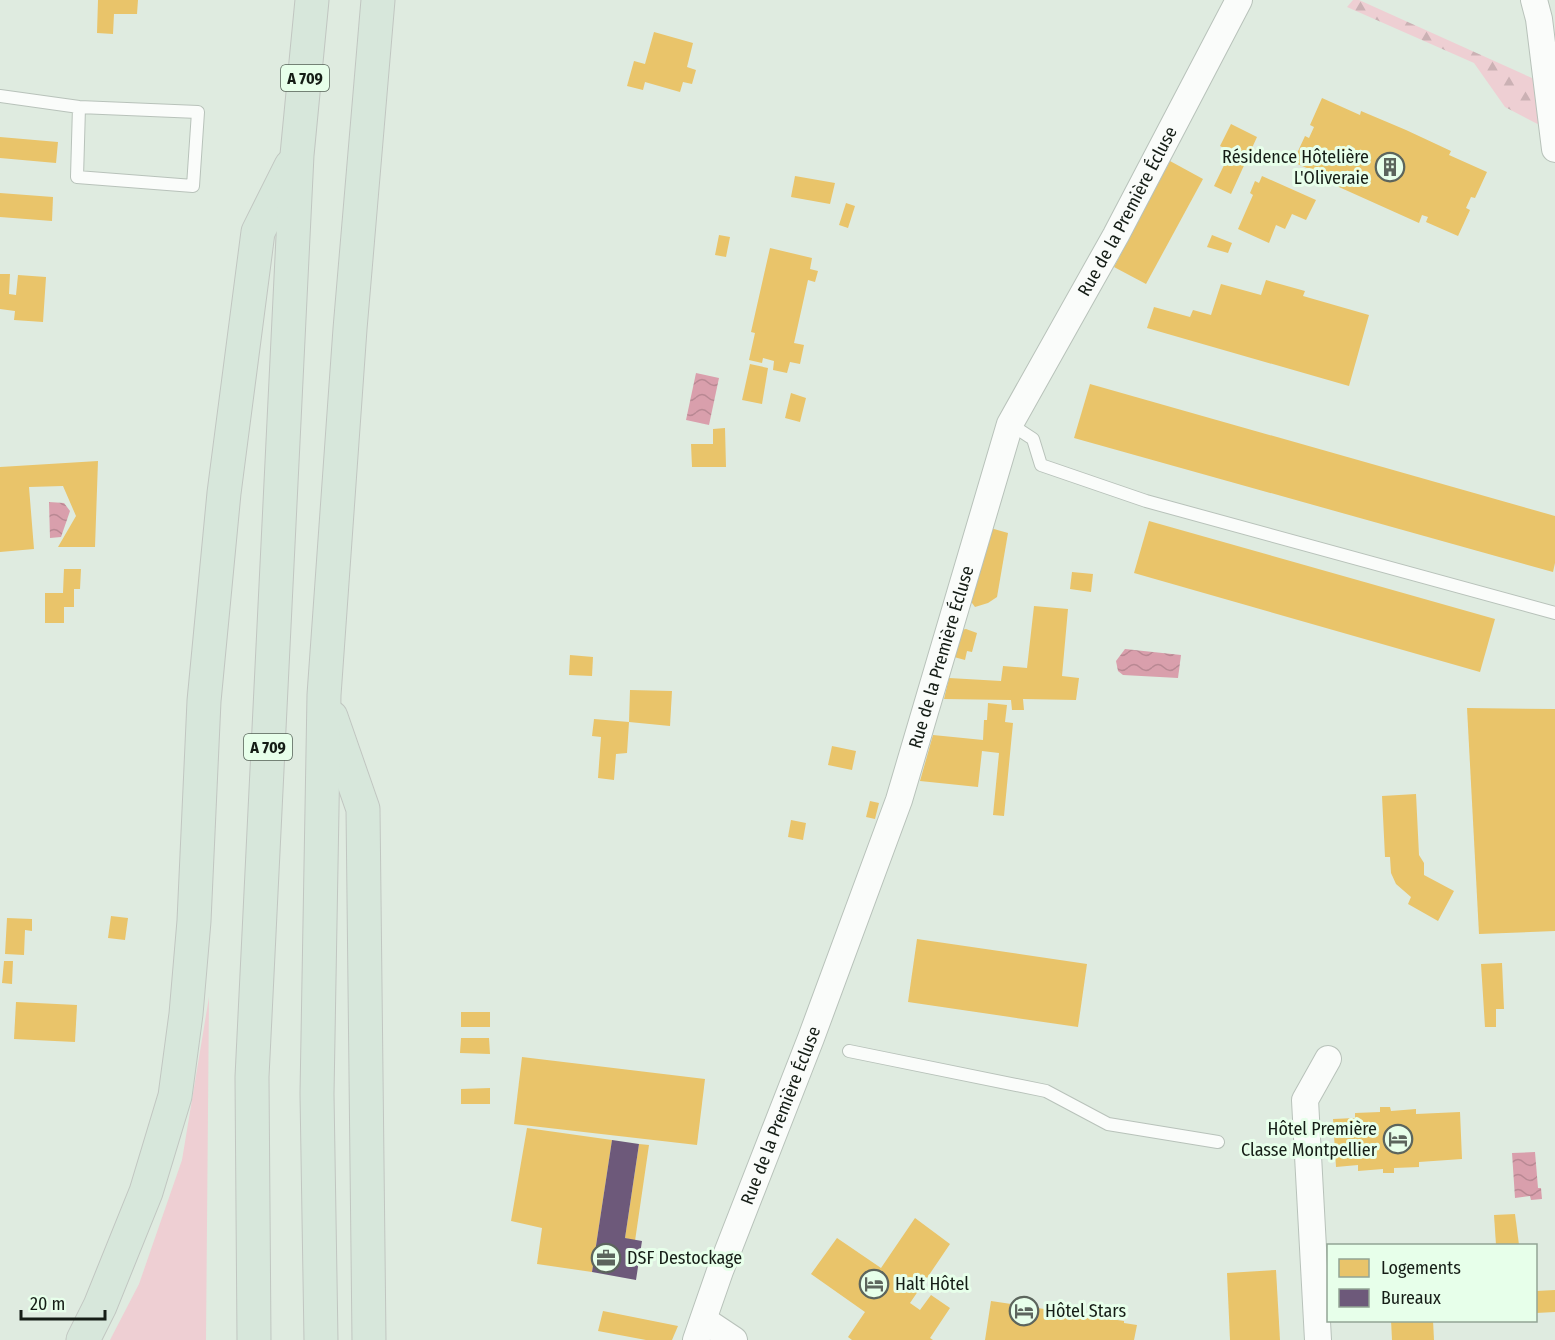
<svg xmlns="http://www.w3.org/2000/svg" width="1555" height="1340" font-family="'Fira Sans Condensed',sans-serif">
  <defs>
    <pattern id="forest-firs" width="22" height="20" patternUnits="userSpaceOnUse" patternTransform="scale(1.5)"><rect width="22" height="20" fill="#eecfd3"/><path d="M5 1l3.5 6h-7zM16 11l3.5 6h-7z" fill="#cbb1b4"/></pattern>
    <pattern id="water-waves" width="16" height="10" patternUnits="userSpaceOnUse" patternTransform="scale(1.5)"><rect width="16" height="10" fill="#d99fac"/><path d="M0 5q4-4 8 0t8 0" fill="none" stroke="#b98893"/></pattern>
  </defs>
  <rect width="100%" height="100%" fill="#dfebe0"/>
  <path fill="#eecfd3" d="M209 997 206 1340H110L139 1284 182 1160Z"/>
  <path fill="url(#forest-firs)" d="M1353 0H1359L1532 78 1555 94V133L1505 107 1474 63 1347 7Z"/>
  <g fill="url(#water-waves)">
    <path d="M696 373 719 378 709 425 686 420Z"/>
    <path d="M49 502 64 503 70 511 61 537 50 538Z"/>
    <path d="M1125 649 1181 655 1178 678 1123 675 1118 671 1116 661Z"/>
    <path d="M1535 1152 1538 1188H1541L1542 1199 1531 1200 1530 1196 1515 1198 1512 1153Z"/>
  </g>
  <g fill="#e9c46a">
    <path d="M98 0H138L137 14H114L113 34 97 33Z"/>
    <path d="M654 32 693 43 687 67 696 70 692 84 683 82 680 92 645 82 643 90 627 86 634 61 645 64Z"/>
    <path d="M1322 98 1360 115 1361 111 1406 130 1451 151 1449 155 1487 172 1475 198 1471 197 1466 208 1470 210 1458 236 1426 222 1428 217 1422 215 1419 223 1330 183 1333 175 1327 173 1325 176 1293 162 1305 136 1309 138 1314 127 1310 125Z"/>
    <path d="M1231 124 1257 137 1231 194 1214 186 1227 159 1232 162 1236 154 1220 146Z"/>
    <path d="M0 137 58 142 56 163 0 158Z"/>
    <path d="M1170 161 1203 179 1146 284 1114 267Z"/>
    <path d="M795 176 835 183 830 204 791 197Z"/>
    <path d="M1262 176 1316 200 1306 220 1292 214 1285 229 1276 225 1269 243 1238 229 1253 195 1250 193 1255 181 1259 183Z"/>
    <path d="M0 193 53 197 52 221 0 217Z"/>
    <path d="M846 203 855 206 848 228 839 225Z"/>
    <path d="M719 235 730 237 726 257 715 255Z"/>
    <path d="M1212 235 1232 243 1228 253 1207 247Z"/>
    <path d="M770 248 812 258 810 269 818 271 815 282 808 280 794 343 804 345 800 364 790 362 787 373 773 370 774 361 763 358 762 363 749 360 755 333 751 332Z"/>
    <path d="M0 274H10L9 294 16 295 18 275 46 277 43 322 14 320 15 311 0 309Z"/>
    <path d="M1266 280 1305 291 1303 296 1369 315 1349 386 1147 328 1154 307 1190 317 1193 310 1211 315 1221 284 1261 295Z"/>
    <path d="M750 364 768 368 762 404 742 400Z"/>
    <path d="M1090 384 1555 516V563L1553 572 1074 438Z"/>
    <path d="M791 393 806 398 800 422 785 418Z"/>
    <path d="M725 428 726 467H692L691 444H713V429Z"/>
    <path d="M98 461 95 547H58L76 516 63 486 29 487 34 549 0 552V467Z"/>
    <path d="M1149 521 1495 619 1480 672 1134 573Z"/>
    <path d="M987 527 1008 533 997 597 988 603 975 607 969 599Z"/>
    <path d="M64 569H81L80 589H74V607H64V623H45V593H63Z"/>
    <path d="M1072 572 1093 574 1091 592 1070 589Z"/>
    <path d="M1034 606 1068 609 1062 676 1079 678 1076 700 1023 699 1024 710H1012L1011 700 944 699 949 678 1001 681 1003 666 1027 668Z"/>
    <path d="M966 629 977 633 972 652 967 651 965 660 954 657 961 630Z"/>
    <path d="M570 655 593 657 592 676 569 675Z"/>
    <path d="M630 690 672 691 670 726 629 722Z"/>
    <path d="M988 703 1007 705 1005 722 1013 723 1004 816 993 815 999 753 982 751 978 787 920 781 933 735 983 740 984 720H987Z"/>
    <path d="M1467 708 1555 709V931L1479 934Z"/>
    <path d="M594 719 629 722 627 753 616 754 614 780 598 778 601 737 592 736Z"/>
    <path d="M832 746 856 751 852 770 828 765Z"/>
    <path d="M1416 794 1419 855 1424 863V875L1454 891 1438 921 1408 904 1411 897 1396 884 1391 873 1390 857H1385L1382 796Z"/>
    <path d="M870 801 879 803 875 819 866 817Z"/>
    <path d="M791 820 806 823 803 840 788 837Z"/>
    <path d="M111 916 128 918 125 940 108 938Z"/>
    <path d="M7 918 32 919V931L25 930 24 955 5 954Z"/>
    <path d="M917 939 1087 964 1078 1027 908 1002Z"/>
    <path d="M4 961H13L12 984 2 983Z"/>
    <path d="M1502 963 1504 1009H1496V1027H1485L1481 964Z"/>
    <path d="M16 1002 77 1005 75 1042 14 1039Z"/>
    <rect x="461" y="1012" width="29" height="15"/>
    <path d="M461 1038H489L490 1054 460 1053Z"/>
    <path d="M522 1057 705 1079 697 1145 514 1124Z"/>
    <path d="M490 1088V1104H461V1089Z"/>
    <path d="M1380 1107H1390L1391 1111 1416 1109V1114L1460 1112 1462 1159 1419 1162V1167L1394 1168V1173H1383V1169L1358 1171V1165L1336 1167 1333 1119 1355 1118V1113L1380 1112Z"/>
    <path d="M527 1128 612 1140 592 1272 537 1264 542 1228 511 1221Z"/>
    <path d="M639 1144 649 1145 635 1241 625 1238Z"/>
    <path d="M1515 1214 1519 1245H1496L1494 1215Z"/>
    <path d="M915 1218 950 1244 910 1303 920 1310 931 1295 950 1308 930 1338 933 1340H852L848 1337 865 1312 811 1274 837 1238 881 1268Z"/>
    <path d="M1276 1270 1280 1340H1230L1227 1273Z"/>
    <path d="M1555 1290V1312L1536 1313V1291Z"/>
    <path d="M991 1301 1124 1321V1323L1137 1325 1134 1340H985Z"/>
    <path d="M603 1311 678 1326 672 1340H646L598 1331Z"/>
    <path d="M1391 1320H1433L1434 1340H1392Z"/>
  </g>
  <path fill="#6d597a" d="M612 1140 639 1144 625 1238 642 1241 636 1280 592 1272Z"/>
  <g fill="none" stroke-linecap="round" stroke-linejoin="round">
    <g stroke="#b8c2ba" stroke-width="14">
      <g id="service">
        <path d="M0 96 79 107 198 112 193 186 77 177 79 107"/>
        <path d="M1010 424 1033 439 1041 465 1146 501 1555 613"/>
        <path d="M849 1051 1046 1091 1108 1124 1218 1142"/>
      </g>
    </g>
    <g stroke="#b8c2ba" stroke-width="28">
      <g id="minor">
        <path d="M1534 0 1539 19 1555 149"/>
        <path d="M704 1320 734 1340"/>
        <path id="s1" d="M696 1340 720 1271 811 1038 899 800 1010 424 1116 235 1239 0"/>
        <path d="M1318 1340 1305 1100 1328 1059"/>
      </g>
    </g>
    <g stroke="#c1c6c1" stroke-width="35">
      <g id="motorway">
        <path d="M331 717 363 809 369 1340"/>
        <path d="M83 1340 100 1306 146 1192 175 1096 186 1014 194 921 204 701 224 493 258 232 291 166"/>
        <path d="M254 1340 252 1077 297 155 312 0"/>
        <path d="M321 1340 317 1094 324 695 350 329 378 0"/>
      </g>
    </g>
    <use href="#service" stroke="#fafcfa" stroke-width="12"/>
    <use href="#minor" stroke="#fafcfa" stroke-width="26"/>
    <use href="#motorway" stroke="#d7e7db" stroke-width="33"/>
  </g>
  <defs>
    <g id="building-ring" transform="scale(1.5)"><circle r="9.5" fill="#e7ffea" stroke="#5c655d" stroke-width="1.5"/><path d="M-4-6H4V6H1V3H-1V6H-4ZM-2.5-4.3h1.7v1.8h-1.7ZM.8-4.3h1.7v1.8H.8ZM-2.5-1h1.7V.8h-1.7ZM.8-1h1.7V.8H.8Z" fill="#5c655d"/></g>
    <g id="hotel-ring" transform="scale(1.5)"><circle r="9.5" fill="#e7ffea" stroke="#5c655d" stroke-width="1.5"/><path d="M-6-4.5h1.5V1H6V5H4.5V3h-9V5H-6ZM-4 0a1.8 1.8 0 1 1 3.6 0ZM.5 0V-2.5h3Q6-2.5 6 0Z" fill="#5c655d"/></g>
    <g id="office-ring" transform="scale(1.5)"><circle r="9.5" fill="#e7ffea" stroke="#5c655d" stroke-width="1.5"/><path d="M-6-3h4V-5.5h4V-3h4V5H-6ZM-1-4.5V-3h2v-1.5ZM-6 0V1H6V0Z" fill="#5c655d"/></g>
  </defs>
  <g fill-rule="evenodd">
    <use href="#building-ring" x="1390" y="167"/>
    <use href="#hotel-ring" x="1398" y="1139"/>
    <use href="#office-ring" x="606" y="1258"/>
    <use href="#hotel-ring" x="874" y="1284"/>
    <use href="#hotel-ring" x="1024" y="1311"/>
  </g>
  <g text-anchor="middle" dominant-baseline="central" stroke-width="6" stroke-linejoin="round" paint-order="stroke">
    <g fill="#e7ffea" stroke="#546156" stroke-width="1.5">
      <rect x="281" y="65" width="48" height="26" rx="4.5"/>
      <rect x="244" y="734" width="48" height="26" rx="4.5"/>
    </g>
    <g font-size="16" font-weight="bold" fill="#151d16">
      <text x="305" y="78">A 709</text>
      <text x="268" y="747">A 709</text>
    </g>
    <g font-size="18" fill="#151d16" stroke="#e7ffea" text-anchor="start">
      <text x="1369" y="157" text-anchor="end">Résidence Hôtelière<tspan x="1369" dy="21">L'Oliveraie</tspan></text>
      <text x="1377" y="1129" text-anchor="end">Hôtel Première<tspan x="1377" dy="21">Classe Montpellier</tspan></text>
      <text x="627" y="1258">DSF Destockage</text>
      <text x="895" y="1284">Halt Hôtel</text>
      <text x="1045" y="1311">Hôtel Stars</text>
    </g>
    <g font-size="18" fill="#151d16" stroke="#e7ffea">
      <text stroke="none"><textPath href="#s1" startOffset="1212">Rue de la Première Écluse</textPath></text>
      <text stroke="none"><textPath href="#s1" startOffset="726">Rue de la Première Écluse</textPath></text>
      <text stroke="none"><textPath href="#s1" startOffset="240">Rue de la Première Écluse</textPath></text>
    </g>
  </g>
  <rect x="1327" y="1244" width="210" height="78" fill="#e7ffea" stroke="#93a595" stroke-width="1.5"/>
  <rect x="1339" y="1259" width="30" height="18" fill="#e9c46a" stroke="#93a595" stroke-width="1.5"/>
  <text x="1381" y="1274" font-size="18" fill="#151d16">Logements</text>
  <rect x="1339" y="1289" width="30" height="18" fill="#6d597a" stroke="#93a595" stroke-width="1.5"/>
  <text x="1381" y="1304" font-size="18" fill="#151d16">Bureaux</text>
  <path d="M21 1310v9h84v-9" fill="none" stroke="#151d16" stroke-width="3"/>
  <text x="30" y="1310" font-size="18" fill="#151d16" stroke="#e7ffea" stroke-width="4.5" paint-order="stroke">20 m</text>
</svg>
